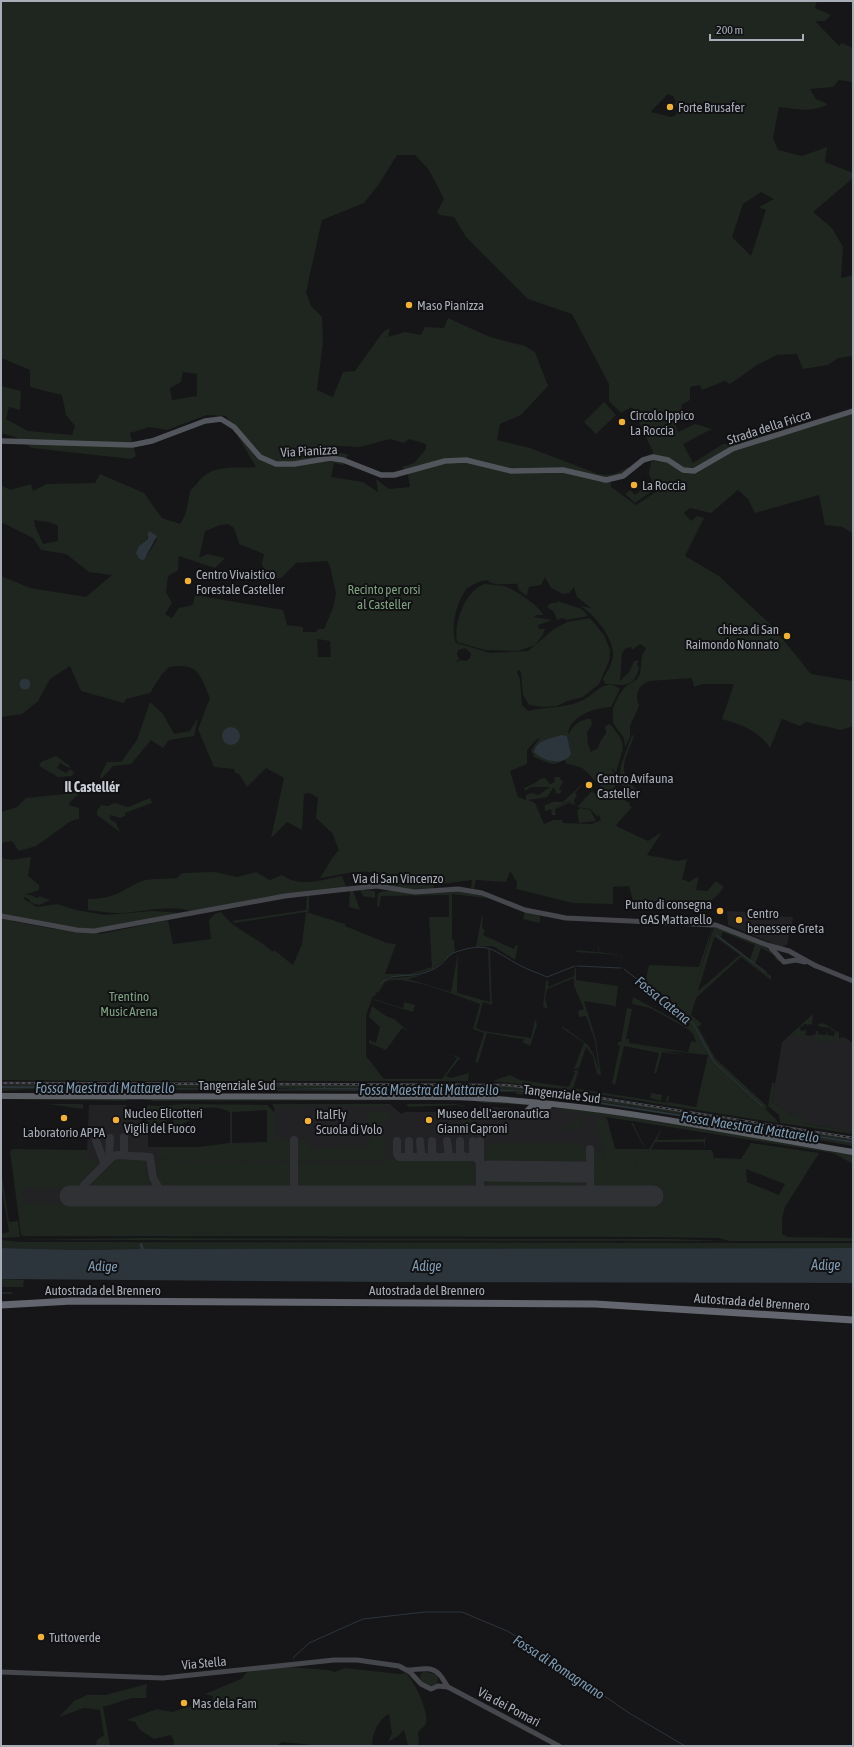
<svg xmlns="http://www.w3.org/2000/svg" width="854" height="1747" font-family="'Asap Condensed',sans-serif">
  <rect width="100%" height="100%" fill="#161618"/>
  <g fill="#222225">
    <path d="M727 911 766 913 773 916 792 917 793 919 787 945 781 947 728 925Z"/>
    <path d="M815 1034 839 1038 844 1037 853 1043V1132L804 1123 772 1102 782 1042 790 1035 810 1036Z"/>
    <path d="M275 1104H390L401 1114 405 1112H479L480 1106 526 1110 560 1108 606 1116 615 1149 712 1150 714 1158 741 1159 632 1236 21 1234 11 1150H87L89 1105H126L127 1110 141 1112V1131H148V1147H200L230 1143 267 1142V1105L274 1113Z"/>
  </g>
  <g fill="#1e261f" fill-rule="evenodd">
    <path d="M1 1H817L815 8 831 15 825 21H815L839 46 842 43 853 48V82L839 80 833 87 810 89 816 99 828 104C812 113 796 109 779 107L773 138 778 150 802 156 827 147 825 162 853 173V178L813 212 832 228 843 247 841 278 853 275V356L838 358 828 365 803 369 797 354 777 355 757 365 730 384 725 381 702 390 700 385 690 387V400L681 405 683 416 674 420 678 432 695 424 712 429 683 444 693 463 723 444H733L804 425 837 413 853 414V533L842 527 825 525 819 495 755 513 748 499 738 490 711 513 690 508 684 513 691 521 697 516 704 518 685 556 719 576 772 626 811 674 853 681V726L841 730 806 722 800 726 782 719 770 748C758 730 742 725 722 719L734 684H702L694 687 692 678 649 681C637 686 635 695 639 706L630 726V737L625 747 624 738 613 723V708L619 695 625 687 637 679 640 674 642 655 646 648 640 644 632 650 631 647 626 648 622 653 620 681 630 671 634 661 639 660 637 664 639 667C635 689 622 685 605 684L603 679C607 672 612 664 613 656 615 640 594 613 580 606L591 608 577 597 574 587 569 593 563 594 551 588 545 577 541 585 529 587 527 595H525L519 590 517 584C508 583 494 587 487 580 480 581 469 585 465 591 456 604 450 629 456 643L491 653 528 651 554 629 567 622 590 618 604 635 610 650 609 661 599 684 583 697 567 701 557 706 543 707 529 705 523 695 521 672 518 670 517 672 520 680 522 705 528 711C547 706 567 709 585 699 595 693 607 677 620 689L611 707C596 708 573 714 568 732L569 734C572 725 582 718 591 719L592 725 587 732 588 744 591 752 598 748 600 742 606 733 605 726 610 724C630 748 622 746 616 773L611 767 615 776V791C601 793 592 775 582 768 578 766 572 765 567 764L565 761 569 755C554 769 552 764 534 757L531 750 539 739 538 738 527 750V764L510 771 518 797 526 800V795L532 793 538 795 550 787H531L525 791 524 788 535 783 540 779 545 778 550 784 555 782 554 777H559L563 782 559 789 562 791 559 794 556 793 554 787 547 797 528 800 535 803 544 824 554 820H562L563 823 592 824 601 820 599 815 597 816 590 809 577 807 592 791 598 796 602 791 605 790 630 803 629 805 632 807 617 824 616 826 648 841 662 832 647 855 678 861 687 859 682 879 689 882 699 876 696 890 707 891 716 881 724 887C721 891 717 896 713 899 694 911 655 902 633 901L629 886 613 887V904L573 903 516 889 517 882 510 871 506 882 476 880 474 889 471 888 472 880 434 885 433 889 416 891 383 884C382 880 378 875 373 873 360 869 334 876 320 878L333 857 339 850 332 833 316 818 318 798 310 793 304 794 302 830 287 822 271 838 284 778 266 768 247 787 239 774 235 773 234 769 214 767 198 729 210 698C200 675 199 662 169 667L162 674 150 693 126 699 124 703 81 691 70 666 50 679 38 701 22 714 1 717V576L30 588 86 597 112 575 89 572 66 554 41 550 33 538 3 523 1 524V485L10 490 31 484 33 491 47 484 95 483 100 474 144 493 162 518 180 524C188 513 187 504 190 492 191 489 196 485 198 482 213 463 234 469 256 467L226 416 207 415 167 430 149 427 130 433 136 456 131 459 32 448 15 437 1 433V386L21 391 20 410 9 407 6 419 28 431 72 435 75 426 66 415 62 395 30 387V370L1 358ZM667 94 673 96 676 101 674 105 678 107 676 115 671 117 651 112C656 105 663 101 667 94ZM397 155H415L429 170 444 199 437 212 440 215 454 217 466 237 528 299 572 314 609 384V401L621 413 632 407 653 452 649 473 656 492 636 505 611 487V479L628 470V467C617 474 611 476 598 474L530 448 497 440 500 424 521 415 548 386 535 352 525 346 490 337 448 318 444 328 425 327 421 335 405 332 388 337 390 328 383 332 355 371 343 372 333 397 317 390 323 342 322 317 311 306 306 292 322 220 364 203 379 184ZM761 192 774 199 759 207 766 210 751 256 732 237 743 204ZM183 372 197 374V396L172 400 170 388 181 382ZM390 439 404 443 409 439 426 444V449L414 463 402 467 408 475 410 487 389 489 376 479 378 492 363 482 331 477 334 463 344 465 348 454 339 453 338 446 360 447ZM34 520 49 522 58 526V541L43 544 35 526ZM228 524 234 528 239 544 264 554 262 564 265 572 262 578H281L296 563 327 561 330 566 336 594 333 608 324 629H318L316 632H303V627L287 625 283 610 195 595 193 605 179 608 172 618 165 614 172 603 166 592 168 576 178 570 179 556 215 568 225 558 207 554 199 558 205 531 220 525ZM147 536 157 539 147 556 141 544 148 539ZM317 639 330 641 331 657H318ZM465 648 471 653 470 658 466 661 460 660 455 664 459 659 457 654 458 650Z"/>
    <path d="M604 402 616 415 596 434 584 422Z"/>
    <path d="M651 482 652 491 635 503 625 494 630 490 635 495Z"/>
    <path d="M485 584C491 585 501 585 507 587 515 590 541 607 543 615H536L534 617 552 620 538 625 539 629H545L542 636 535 645 518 651 485 650 457 642C453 623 466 589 485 584Z"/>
    <path d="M557 601 582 609 588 616 567 620 562 618 557 620 554 612 547 607 551 603H557Z"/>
    <path d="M150 702 163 714 174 734 190 731 198 718 194 736 169 740 163 748 151 740 131 764 113 766 101 779 100 776 107 762H121L137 740Z"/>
    <path d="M632 735 634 736C631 746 623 759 624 770 626 783 641 789 640 800L638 798V793L619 784 621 765Z"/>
    <path d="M56 756 70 766 69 768 60 763 57 768 66 773 70 769 74 772 72 776 58 777 39 766 41 762Z"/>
    <path d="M581 785H582L575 793 577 795 574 800 575 806 570 801 553 808 570 802H571L572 805 570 803 555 809 556 815H552L551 809 545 811V805L553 802H563Z"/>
    <path d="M75 793H80L69 803V805L79 808V819L71 821 36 846 19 851 12 841 1 843V812L17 807 26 798Z"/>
    <path d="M150 798 152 803 125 813V816L120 818 110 815V819L116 823 120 832 97 815V811L101 805 108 806 115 803 128 807Z"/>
    <path d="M580 808 590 810 596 821 579 823 577 811Z"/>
    <path d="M31 857 28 876 39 885V890L24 895H30L38 898 39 896 50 900 39 905 31 903 29 899 24 897V899L37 907 57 904 76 910 105 915 152 911 182 913 99 928 86 929 1 914V858L12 860Z"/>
    <path d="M215 872 237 877 256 872 270 880 282 875C300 888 321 880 342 876L346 887 191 911C169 904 143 912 120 913 109 913 99 911 88 910V899C117 898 116 893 140 882 147 878 168 879 177 878L182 873Z"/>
    <path d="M353 890 360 910 349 907 350 891Z"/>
    <path d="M360 890 375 891V898L361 896H363Z"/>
    <path d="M394 890 457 891 485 896V898L452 894V940H454L455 952 433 969 408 976 388 977 380 983 386 979 423 975 408 979 451 992 458 953 457 993 490 1002 488 950 490 949 492 1005 483 1002 476 1028 483 1031 531 1038 535 1020 536 1021 537 1025 530 1046 522 1042 524 1040 522 1038 521 1039 487 1033 478 1063 475 1062 484 1033 473 1029 480 1004C460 997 403 973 385 982L378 993 376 992 375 996H373L366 1015V1056L384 1079H442L457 1058 449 1053 460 1058 446 1076 451 1078 469 1073 468 1081H94V1078H92V1081L1 1080V917L11 919V921L54 929 96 932 100 934 168 920 173 944 211 939 209 920 215 914 221 912C234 930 257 937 273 952L274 950 293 965 302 944 306 912 235 923 232 921 306 910 307 895H309V910H306V912L345 924V926L387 943 396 944 385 974H410L432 967 429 917H449V895L381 896 379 907 377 905 378 894 380 892Z"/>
    <path d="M525 911 540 916V923L523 919Z"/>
    <path d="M482 915 483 916 482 928 485 930 483 935 514 949 516 945 518 946 515 960 493 946 476 947Z"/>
    <path d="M688 925 713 927 696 984 714 927C730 932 775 946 780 962L775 959 776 956 761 948 756 962 755 964 771 976V980L741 957 696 998 691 1015 702 1024 698 1027 715 1058 767 1106 766 1108 772 1112 764 1108 776 1119 778 1123 572 1090 493 1081 510 1075 520 1080 569 1087 575 1072 572 1071 579 1070 573 1088 668 1103 666 1101 667 1096H669L668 1102 696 1107 708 1055 661 1050 624 1043 686 1055 662 1052 656 1074 654 1073 659 1053 624 1046 615 1085 612 1083 620 1046 618 1045V1042H621L627 1008 632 1009 626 1039H629V1043L688 1052 691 1041 696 1042 693 1034 688 1029 650 1008 632 1004 633 997 688 1027 690 1024 636 979 637 977 645 983 649 965 699 967 712 928ZM723 932 755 945 750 959 721 937ZM715 937 740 955 698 991 714 938Z"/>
    <path d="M599 944V952L622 955 621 961V955L576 952 577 950 598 952Z"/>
    <path d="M576 967V980L618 986 615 1012V1006L584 1001 596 1040 601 1075 597 1074 593 1056 586 1047 579 1068 574 1069 584 1043 562 1028V1026L588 1045 594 1055 599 1071 595 1041 586 1016 579 1017 578 1011 584 1009 574 986V978L547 989 545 998 548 1009 543 1007 546 981 548 980V987L574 976 575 969Z"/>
    <path d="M374 999 403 1008 404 1002 415 1005 413 1012 374 1000Z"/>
    <path d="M372 1006 386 1016 394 1019 409 1032 402 1028 386 1050 369 1043V1040L376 1043 380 1027 369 1017Z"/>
    <path d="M813 1014 812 1025 808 1024V1027L807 1024H804L803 1026H801L800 1030 804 1031 806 1029V1032H811H806L805 1035 810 1036V1041L809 1038 790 1035Z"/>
    <path d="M821 1023 827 1025 839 1033V1043L815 1040 816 1031H818V1034L826 1035 827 1032 828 1035 834 1036 835 1031 831 1030V1028L824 1027V1029L823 1027 817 1026Z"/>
    <path d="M772 1083H775L772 1102 790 1114 804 1116V1123L853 1132V1134L780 1123 779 1115 768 1106Z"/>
    <path d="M1 1085H92L91 1087H2Z"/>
    <path d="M94 1085H264V1088L95 1087Z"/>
    <path d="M265 1085 509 1086 565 1093 777 1127 775 1129 556 1095 513 1090 326 1088 325 1085 324 1088H264Z"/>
    <path d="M1 1088H103V1091L33 1089 1 1091Z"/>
    <path d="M106 1088 264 1089V1090L105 1091Z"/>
    <path d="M264 1089 516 1091 853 1143V1146L690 1118 564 1099 516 1094V1092L275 1091Z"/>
    <path d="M651 1093 662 1095 661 1101 650 1098Z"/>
    <path d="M1 1098 91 1099 134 1098 124 1101 1 1099Z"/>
    <path d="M143 1099H471L536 1105 483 1103 470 1100 154 1101Z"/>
    <path d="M48 1104H83V1109Z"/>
    <path d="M184 1104 267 1105 275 1113V1140H291L292 1161H172L158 1156V1147H200L230 1143V1112C217 1106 204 1106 190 1113L193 1119 182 1124 174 1125 172 1118 148 1128 147 1131 148 1113H147V1105H144L161 1106ZM267 1110V1142L232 1144V1112Z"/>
    <path d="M272 1104 332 1105V1106L275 1107V1109Z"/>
    <rect x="335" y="1104" width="55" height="2"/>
    <path d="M406 1104H455L465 1106 464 1107 456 1105 409 1107Z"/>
    <path d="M543 1108 580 1109 853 1153V1162L851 1163 835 1154 827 1152 562 1110 561 1109Z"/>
    <path d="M370 1112H390V1120L385 1121V1129L382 1132H366V1115Z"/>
    <path d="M463 1112H476L473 1113V1123H463Z"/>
    <path d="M563 1113 579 1115 580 1117 581 1130H576V1126H572L574 1130H564L569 1124H577V1119L574 1118V1115Z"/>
    <path d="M595 1117 607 1119 615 1149H645L631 1123H633L646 1150 649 1149 662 1128 657 1140 704 1139 706 1135 704 1150H712L714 1158 741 1159 751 1143 819 1153 785 1207 782 1218V1234L788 1237 853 1238V1241H730L718 1238 655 1237 23 1236 21 1234 10 1151 13 1149 87 1150V1160H98L99 1162 74 1189H22L23 1203 653 1204V1188L658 1185 657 1183 648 1189 591 1188V1149L601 1151 605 1161 633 1160 636 1164 637 1172 645 1169 638 1171 637 1162 632 1159 605 1160ZM655 1142H704V1150H651ZM746 1169 785 1184 779 1195 747 1182Z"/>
    <path d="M779 1127 853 1138V1141L779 1130Z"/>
    <path d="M370 1137H385L386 1160 295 1161 296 1140H308V1148L364 1147 368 1146Z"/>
    <path d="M490 1143H578L582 1146V1149H589V1188H490C482 1182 482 1149 490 1143Z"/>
    <path d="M159 1159 172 1162 292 1163 293 1189H168C157 1184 154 1169 159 1159Z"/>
    <path d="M390 1159 467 1160 475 1165V1183L471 1187 464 1189 295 1188V1163H383Z"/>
    <path d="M116 1160H145L146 1174 151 1182 150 1187 146 1189H92L91 1185Z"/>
    <path d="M1 1170 9 1222 18 1221 20 1237 1 1238V1234L9 1232 1 1183Z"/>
    <path d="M141 1238 676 1239 722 1241 14 1240Z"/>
    <path d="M1 1240 21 1242H89L853 1243V1248L144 1249 139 1244 141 1249 83 1250 1 1248Z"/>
    <path d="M1 1279 24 1280 23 1287H1Z"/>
    <path d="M290 1667 328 1670 335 1672 344 1668 400 1674 406 1673C414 1681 429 1711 426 1723 425 1726 420 1730 418 1732L419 1746H408L404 1730 398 1736 388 1742 392 1733 389 1714C378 1720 373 1732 372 1744L375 1746H324L282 1742 276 1746H173L174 1741 171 1735 154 1739 140 1730 135 1722 126 1720 157 1709 172 1712 213 1699V1696L205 1694 241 1679 248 1671Z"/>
    <path d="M424 1671 437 1675 438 1678 437 1684 430 1686 421 1681 420 1675Z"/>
    <path d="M147 1684 146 1698H132L103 1707 110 1746H96L97 1740 104 1735 100 1710 84 1708 59 1717 74 1701 87 1695H105Z"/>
  </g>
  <g fill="#2c353c">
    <path d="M149 531 157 536 144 560C139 560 138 557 136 553L139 546 148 539V533Z"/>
    <circle cx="25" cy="684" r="5.5"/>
    <circle cx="231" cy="736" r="9"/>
    <path d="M561 735 567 736 571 754C564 767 543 761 534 752 537 739 551 739 561 735Z"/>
    <path d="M92 1085 95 1087 264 1089 1 1088V1086L91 1087Z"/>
    <path d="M324 1085 326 1088 490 1089 527 1091 775 1129 777 1127 780 1130 853 1141V1143L516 1091 264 1089 324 1088Z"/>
    <path d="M142 1243 144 1249 853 1248V1283L392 1282 1 1279V1248L83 1250 141 1249 139 1244Z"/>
  </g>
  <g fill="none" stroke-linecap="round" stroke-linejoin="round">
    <g stroke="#2c353c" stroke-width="1">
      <path d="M306 911H308"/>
      <path d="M716 935 766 972"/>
      <path d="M577 966 621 968"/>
      <path d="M624 969 693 1023 714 1062 762 1106"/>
      <path d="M380 984C388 973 408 977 420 974 427 972 434 970 440 965 445 962 448 955 453 953 489 940 493 951 521 966 529 970 538 973 547 977L575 966"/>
      <path d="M93 1078V1081"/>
      <path d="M1 1293H12"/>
      <path d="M293 1658 309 1643 363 1619 425 1612H462L507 1631 525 1641 629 1713 685 1746"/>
    </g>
    <g stroke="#303135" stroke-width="8">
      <path d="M294 1140V1196"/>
      <path d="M96 1141 104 1162 103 1166"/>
      <path d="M397 1141V1154L399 1157H473L478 1159 480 1164"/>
      <path d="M409 1141V1154L411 1157"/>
      <path d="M420 1141 421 1154 423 1157"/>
      <path d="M432 1141V1153L436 1157"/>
      <path d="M447 1141 449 1155 452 1157"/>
      <path d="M460 1141V1152L464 1157"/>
      <path d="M473 1141V1152L476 1158"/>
      <path d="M480 1141V1190L483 1195 492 1196"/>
      <path d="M122 1155 124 1153V1137"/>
      <path d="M109 1159 110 1138"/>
      <path d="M91 1196 86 1194 83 1190 84 1185 112 1157 117 1155 150 1157 153 1178 162 1193 171 1196"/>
      <path d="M590 1196V1149"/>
    </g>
    <g stroke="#303135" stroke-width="21">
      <path d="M488 1171 584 1172"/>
      <path d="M70 1196H653"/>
    </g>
    <g stroke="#45474d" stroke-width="5">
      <path d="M1 916 77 930 94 931 285 896 338 890 377 886 415 892 458 889 482 893 525 910 566 918 716 925 767 945 789 951 816 966"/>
      <path d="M771 948 784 962 796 960 805 962"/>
      <path d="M814 965 853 981"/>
      <path d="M408 1670C417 1670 431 1665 439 1674 442 1677 445 1683 448 1687"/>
      <path d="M1 1672 163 1678 334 1660H357L399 1666 410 1672 421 1684 431 1689 438 1686 448 1687 559 1746"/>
    </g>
    <path stroke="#53555c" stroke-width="5.5" d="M1 441 132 445 152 441 205 421 221 419 234 427 260 457 276 464H294L330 458 343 460 381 475H394L445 461 466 460 511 471 563 470 606 480 623 476 643 460 653 457 668 460 683 470 694 471 732 449 853 411"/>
    <g stroke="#5b5e65" stroke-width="6">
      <path d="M1 1096 445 1097C581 1099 719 1130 853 1152"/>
      <path d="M528 1110 531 1107 549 1106"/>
    </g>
    <path stroke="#63666e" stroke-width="7" d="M1 1305 72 1301 595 1304 853 1320"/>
    <g stroke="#4a4c52" stroke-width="2.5">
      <path id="rail" d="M1 1083 506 1085 556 1091 853 1138"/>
    </g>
    <use href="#rail" stroke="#111113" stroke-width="1" stroke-dasharray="3" stroke-linecap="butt"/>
  </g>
  <g fill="#f2b134" stroke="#111113" stroke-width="1.5">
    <circle cx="670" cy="107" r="4"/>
    <circle cx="409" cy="305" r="4"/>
    <circle cx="622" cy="422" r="4"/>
    <circle cx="634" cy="485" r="4"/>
    <circle cx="188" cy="581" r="4"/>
    <circle cx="787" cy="636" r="4"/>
    <circle cx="589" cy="785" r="4"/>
    <circle cx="720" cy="911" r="4"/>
    <circle cx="739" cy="920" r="4"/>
    <circle cx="64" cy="1118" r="4"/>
    <circle cx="116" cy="1120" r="4"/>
    <circle cx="429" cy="1120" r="4"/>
    <circle cx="308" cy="1121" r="4"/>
    <circle cx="41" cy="1637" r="4"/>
    <circle cx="184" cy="1703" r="4"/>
  </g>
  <g text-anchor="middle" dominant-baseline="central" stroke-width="4" stroke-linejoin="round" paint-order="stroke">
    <g font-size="13" fill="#a8adb8" stroke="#111113" text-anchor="start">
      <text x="678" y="107">Forte Brusafer</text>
      <text x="417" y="305">Maso Pianizza</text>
      <text x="630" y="415">Circolo Ippico<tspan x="630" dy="15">La Roccia</tspan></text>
      <text x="642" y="485">La Roccia</text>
      <text x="196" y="574">Centro Vivaistico<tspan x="196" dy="15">Forestale Casteller</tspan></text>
      <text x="779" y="629" text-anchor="end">chiesa di San<tspan x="779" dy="15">Raimondo Nonnato</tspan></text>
      <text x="597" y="778">Centro Avifauna<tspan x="597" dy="15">Casteller</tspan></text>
      <text x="712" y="904" text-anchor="end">Punto di consegna<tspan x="712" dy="15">GAS Mattarello</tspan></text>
      <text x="747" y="913">Centro<tspan x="747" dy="15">benessere Greta</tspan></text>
      <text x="124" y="1113">Nucleo Elicotteri<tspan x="124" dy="15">Vigili del Fuoco</tspan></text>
      <text x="437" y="1113">Museo dell'aeronautica<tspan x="437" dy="15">Gianni Caproni</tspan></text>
      <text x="316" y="1114">ItalFly<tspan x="316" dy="15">Scuola di Volo</tspan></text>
      <text x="64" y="1132" text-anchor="middle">Laboratorio APPA</text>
      <text x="49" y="1637">Tuttoverde</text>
      <text x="192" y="1703">Mas dela Fam</text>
    </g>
    <g font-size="13" fill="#a8adb8" stroke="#111113">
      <text transform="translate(769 427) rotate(-18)">Strada della Fricca</text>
      <text transform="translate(309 451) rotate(-3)">Via Pianizza</text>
      <text x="398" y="878">Via di San Vincenzo</text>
      <text x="237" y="1085">Tangenziale Sud</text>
      <text transform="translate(562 1094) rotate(7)">Tangenziale Sud</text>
      <text x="103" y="1290">Autostrada del Brennero</text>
      <text x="427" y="1290">Autostrada del Brennero</text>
      <text transform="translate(752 1302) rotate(4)">Autostrada del Brennero</text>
      <text transform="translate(204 1663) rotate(-5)">Via Stella</text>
      <text transform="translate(509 1707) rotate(28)">Via dei Pomari</text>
    </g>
    <g font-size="13" fill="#7fa381" stroke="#111113">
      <text x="384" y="589">Recinto per orsi<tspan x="384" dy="15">al Casteller</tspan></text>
      <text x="129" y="996">Trentino<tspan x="129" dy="15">Music Arena</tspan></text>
    </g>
    <g font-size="14" font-weight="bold" fill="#c9ccd4" stroke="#111113">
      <text x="92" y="787">Il Castellér</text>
    </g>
    <g font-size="14" font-style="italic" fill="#7f9bb3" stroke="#111113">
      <text transform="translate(663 1000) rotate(39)">Fossa Catena</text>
      <text x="105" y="1088">Fossa Maestra di Mattarello</text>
      <text x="429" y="1090">Fossa Maestra di Mattarello</text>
      <text transform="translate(750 1127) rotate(9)">Fossa Maestra di Mattarello</text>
      <text x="826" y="1265">Adige</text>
      <text transform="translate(103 1266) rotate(1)">Adige</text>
      <text x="427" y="1266">Adige</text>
      <text transform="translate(559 1667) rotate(33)">Fossa di Romagnano</text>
    </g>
  </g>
  <rect width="854" height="1747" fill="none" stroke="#a8adb8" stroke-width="4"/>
  <path d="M710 34v6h93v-6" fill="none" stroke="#a8adb8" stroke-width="2"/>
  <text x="716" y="34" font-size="12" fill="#a8adb8" stroke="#111113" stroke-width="3" paint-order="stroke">200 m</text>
</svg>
